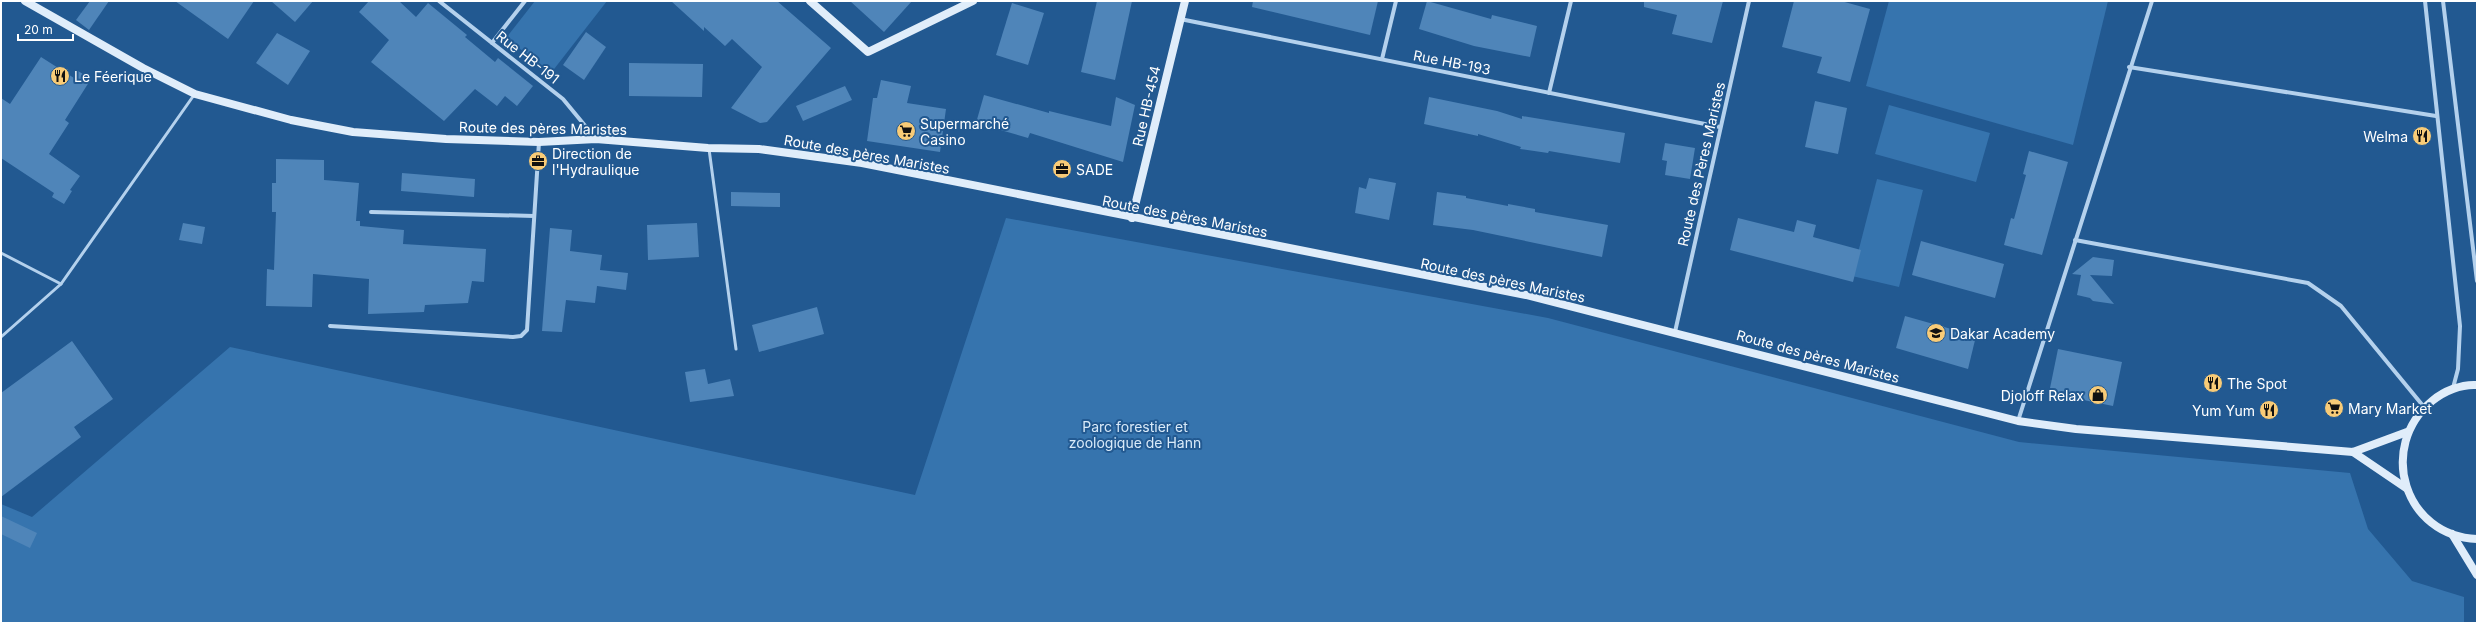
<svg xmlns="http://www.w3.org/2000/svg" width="2478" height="624" font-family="Inter,sans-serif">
  <rect width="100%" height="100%" fill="#225991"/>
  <g fill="#3674ae">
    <path d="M535 1H607L551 73 506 38Z"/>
    <path d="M1889 1H2108L2073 145 1866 86Z"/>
    <path d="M1889 105 1990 133 1976 182 1875 154Z"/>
    <path d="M1877 179 1923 190 1899 287 1852 276Z"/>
    <path d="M1006 218 1548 318 2019 442 2350 473 2368 529 2412 581 2464 597V623H1V504L32 517 230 347 915 495Z"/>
  </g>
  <g fill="#4f85b9">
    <path d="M90 1H109L89 30 76 20Z"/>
    <path d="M175 1H254L228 39Z"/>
    <path d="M271 1H313L295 22Z"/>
    <path d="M369 1H399L416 17 428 3 467 35 465 37 495 62 498 58 533 86 517 106 505 96 497 106 475 89 444 121 371 62 389 40 359 12Z"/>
    <path d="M671 1H777L831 48 767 122 760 123 731 108 762 67 732 39 725 46 704 27V31Z"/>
    <path d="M850 1H912L884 32Z"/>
    <path d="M1097 1H1132L1115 80 1081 72Z"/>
    <path d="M1253 1H1378L1370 35 1252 7Z"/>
    <path d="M1427 1 1491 19 1492 15 1537 26 1530 57 1474 46 1419 29Z"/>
    <path d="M1644 1H1723L1712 43 1672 34 1677 15 1644 7Z"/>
    <path d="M1794 1H1841L1870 9 1850 82 1817 73 1822 57 1782 47Z"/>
    <path d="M1012 3 1044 13 1028 65 996 55Z"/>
    <path d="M586 32 606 47 584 80 563 65Z"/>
    <path d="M277 33 310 51 288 85 256 63Z"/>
    <path d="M41 57 74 78 78 71 91 79 65 120 69 123 49 154 80 176 70 190 72 191 64 204 52 197 54 193 1 158V98L10 104Z"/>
    <path d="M629 63 703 64 702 97 629 96Z"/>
    <path d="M881 80 911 86 907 103 946 109 940 152 867 141 873 98H877Z"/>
    <path d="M845 86 852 100 803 121 796 106Z"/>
    <path d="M984 95 1049 113V111L1111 126 1116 97 1135 105 1123 162 1030 133 1028 138 976 123Z"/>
    <path d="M1429 97 1497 111 1522 119V116L1625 133 1620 163 1549 151 1548 153 1520 149 1521 147 1478 134V136L1424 124Z"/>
    <path d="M1815 101 1847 108 1838 154 1805 147Z"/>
    <path d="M1665 143 1695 148 1690 179 1665 175 1667 161 1662 160Z"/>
    <path d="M2029 151 2068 162 2042 255 2004 245 2011 218 2014 219 2026 175 2023 174Z"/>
    <path d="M276 159 324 160V180L359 183 356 221H360V226L404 230 403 244 486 249 484 282 472 281 468 303 425 305 424 312 368 314 369 279 313 274 312 307 266 306 267 269 274 270 276 212H272V183H276Z"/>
    <path d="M402 173 475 179 474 197 401 191Z"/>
    <path d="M1369 178 1396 183 1389 220 1355 213 1359 187 1366 189Z"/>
    <path d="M731 192 780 193V207L731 206Z"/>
    <path d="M1437 192 1466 196V198L1508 206V204L1535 209V212L1608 225 1602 257 1473 230 1433 225Z"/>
    <path d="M1738 218 1794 232 1797 220 1816 225 1813 237 1861 250 1853 282 1730 250Z"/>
    <path d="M183 223 205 227 202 244 179 240Z"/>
    <path d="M697 223 699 257 648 260 647 225Z"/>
    <path d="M550 228 572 230 570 251 602 255 600 270 628 273 626 290 597 286 595 303 566 300 562 332 542 331Z"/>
    <path d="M1921 241 2004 264 1995 298 1912 275Z"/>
    <path d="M2093 257 2114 260 2112 276 2090 275 2114 304 2093 301 2090 298 2077 295 2081 275 2072 274Z"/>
    <path d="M817 307 824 334 759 352 752 325Z"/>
    <path d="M1905 316 1976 336 1968 369 1896 348Z"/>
    <path d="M72 341 113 399 74 427 81 437 1 497V393Z"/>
    <path d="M2058 349 2122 362 2113 406 2049 393Z"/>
    <path d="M705 369 708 384 730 379 734 396 690 402 685 372Z"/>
    <path d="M1 516 37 533 30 548 1 534Z"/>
  </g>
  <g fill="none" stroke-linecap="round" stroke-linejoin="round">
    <g stroke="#b4d1ed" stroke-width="3">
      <path d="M709 149 736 349"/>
      <path d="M1 253 61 284"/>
      <path d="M1 337 61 284 194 95"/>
    </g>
    <g stroke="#b4d1ed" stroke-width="4">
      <path d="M439 1 563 99 596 139"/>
      <path d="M2425 1 2460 326 2458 369 2453 388"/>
      <path d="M2443 1 2477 281"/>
      <path d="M1180 19 1720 127"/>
      <path d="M492 43 525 1"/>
      <path d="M1382 59 1396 1"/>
      <path d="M2129 67 2436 116"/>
      <path d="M1549 93 1571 1"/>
      <path d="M371 212 534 216"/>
      <path d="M2075 240 2308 283 2341 306 2424 407"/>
      <path d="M330 326 513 337 521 336 527 330 539 142"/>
      <path d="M1675 332 1749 1"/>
      <path d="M2018 421 2152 1"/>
    </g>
    <g stroke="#e0edfa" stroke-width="8">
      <path d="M25 1 143 68 195 94 291 120 353 132 446 139 539 142 596 139 708 148 759 149 862 163 1526 295 2018 421 2076 429 2353 452 2407 432"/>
      <path d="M810 1 868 52 973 1"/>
      <path d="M1132 218 1185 1"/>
      <path d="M2477 385C2461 384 2444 391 2432 401 2377 447 2404 536 2477 539"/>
      <path d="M2353 452 2406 488"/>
      <path d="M2452 534 2477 575"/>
    </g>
  </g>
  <defs>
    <g id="restaurant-disc" transform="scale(1)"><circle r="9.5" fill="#f8cb77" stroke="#225991"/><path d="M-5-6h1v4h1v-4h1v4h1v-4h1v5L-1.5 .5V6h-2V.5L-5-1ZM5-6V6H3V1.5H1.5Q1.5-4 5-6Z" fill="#111"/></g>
    <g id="supermarket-disc" transform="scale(1)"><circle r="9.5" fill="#f8cb77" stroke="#225991"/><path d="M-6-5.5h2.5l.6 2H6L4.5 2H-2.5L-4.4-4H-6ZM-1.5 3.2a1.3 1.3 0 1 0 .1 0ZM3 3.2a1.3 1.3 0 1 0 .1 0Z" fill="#111"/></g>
    <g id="office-disc" transform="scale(1)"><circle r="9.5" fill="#f8cb77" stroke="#225991"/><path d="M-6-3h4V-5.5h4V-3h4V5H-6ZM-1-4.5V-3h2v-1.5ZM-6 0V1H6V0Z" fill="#111"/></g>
    <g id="school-disc" transform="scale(1)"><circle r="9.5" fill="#f8cb77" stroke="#225991"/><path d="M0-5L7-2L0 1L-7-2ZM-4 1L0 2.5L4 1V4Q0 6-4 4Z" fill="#111"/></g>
    <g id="shop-disc" transform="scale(1)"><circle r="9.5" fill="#f8cb77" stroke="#225991"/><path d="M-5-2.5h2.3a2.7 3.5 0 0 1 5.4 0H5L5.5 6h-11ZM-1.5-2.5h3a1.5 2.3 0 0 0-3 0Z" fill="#111"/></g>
  </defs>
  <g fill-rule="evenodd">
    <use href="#restaurant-disc" x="60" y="76"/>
    <use href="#supermarket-disc" x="906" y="131"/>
    <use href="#restaurant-disc" x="2422" y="136"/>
    <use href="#office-disc" x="538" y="161"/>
    <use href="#office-disc" x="1062" y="169"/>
    <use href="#school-disc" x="1936" y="333"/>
    <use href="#restaurant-disc" x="2213" y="383"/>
    <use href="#shop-disc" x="2098" y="395"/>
    <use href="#supermarket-disc" x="2334" y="408"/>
    <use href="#restaurant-disc" x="2269" y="410"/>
  </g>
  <g text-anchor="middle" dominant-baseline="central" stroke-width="4" stroke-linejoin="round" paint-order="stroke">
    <g font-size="14" fill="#fff" stroke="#225991">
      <text transform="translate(528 57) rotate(38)">Rue HB-191</text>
      <text transform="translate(1452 62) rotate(11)">Rue HB-193</text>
      <text transform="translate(1146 106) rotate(-77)">Rue HB-454</text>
      <text transform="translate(543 128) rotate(1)">Route des pères Maristes</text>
      <text transform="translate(867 154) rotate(10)">Route des pères Maristes</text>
      <text transform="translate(1701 164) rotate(-77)">Route des Pères Maristes</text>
      <text transform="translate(1185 216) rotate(11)">Route des pères Maristes</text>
      <text transform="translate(1503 280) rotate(12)">Route des pères Maristes</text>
      <text transform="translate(1818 356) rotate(15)">Route des pères Maristes</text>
    </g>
    <g font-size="14" fill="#fff" stroke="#225991" text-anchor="start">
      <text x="74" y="76">Le Féerique</text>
      <text x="920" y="123">Supermarché<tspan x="920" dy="16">Casino</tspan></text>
      <text x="2408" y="136" text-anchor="end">Welma</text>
      <text x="552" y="153">Direction de<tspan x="552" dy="16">l'Hydraulique</tspan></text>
      <text x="1076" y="169">SADE</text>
      <text x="1950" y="333">Dakar Academy</text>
      <text x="2227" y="383">The Spot</text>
      <text x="2084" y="395" text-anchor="end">Djoloff Relax</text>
      <text x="2348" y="408">Mary Market</text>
      <text x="2255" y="410" text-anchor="end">Yum Yum</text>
    </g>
    <g font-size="14" fill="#d9eaf9" stroke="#225991">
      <text x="1135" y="426">Parc forestier et<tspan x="1135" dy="16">zoologique de Hann</tspan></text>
    </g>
  </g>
  <rect width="2478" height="624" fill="none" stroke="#ffffff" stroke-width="4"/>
  <path d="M18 34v6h55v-6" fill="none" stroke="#ffffff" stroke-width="2"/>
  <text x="24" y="34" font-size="12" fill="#ffffff" stroke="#225991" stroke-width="3" paint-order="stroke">20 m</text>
</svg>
